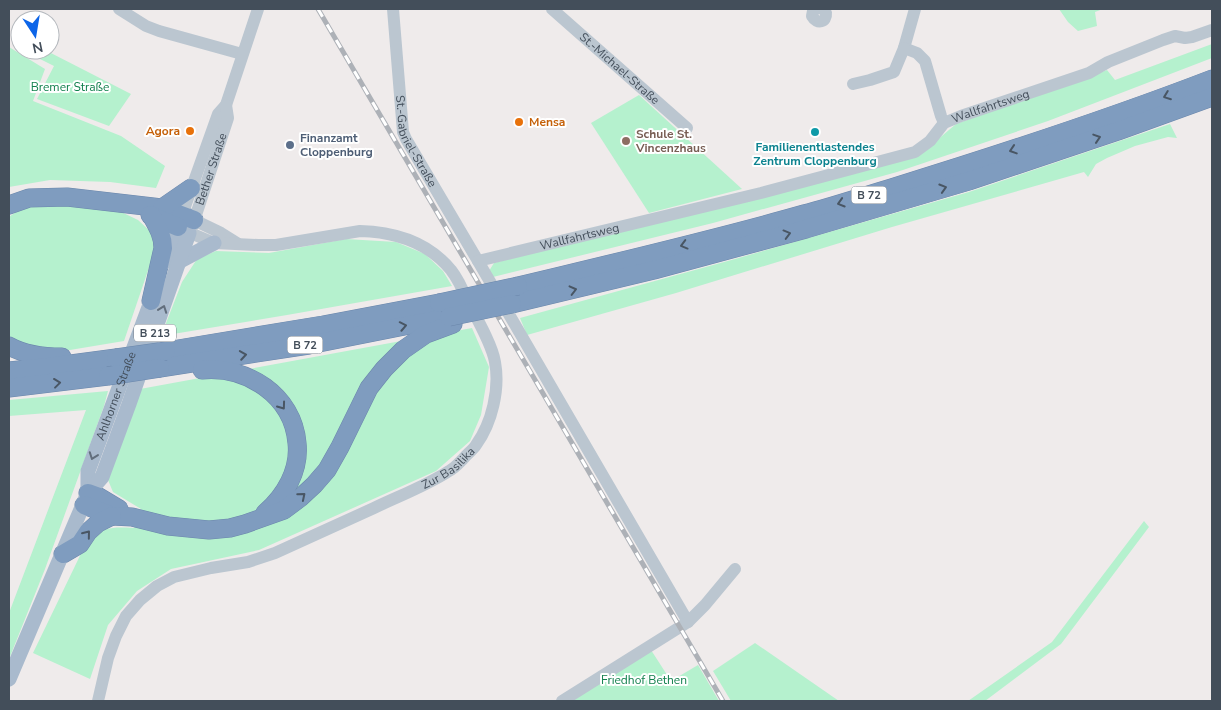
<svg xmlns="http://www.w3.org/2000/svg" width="1221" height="710" font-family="'Nunito Sans',sans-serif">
  <rect width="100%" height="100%" fill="#efebeb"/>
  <g fill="#b5f1ce">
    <path d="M1059 9H1103L1095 12 1097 26 1078 31 1068 22Z"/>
    <path d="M1212 44V58L1048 121 897 172 713 223 493 277 489 271 494 263 923 152 956 124 1107 70 1115 80Z"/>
    <path d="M9 47 45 69 33 101 121 136 165 166 156 188 110 182 50 180 9 187Z"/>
    <path d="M37 50H45L131 94 109 126 37 99 54 66 34 56Z"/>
    <path d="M639 95 742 189 649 213 591 123Z"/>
    <path d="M1170 124 1177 138 1168 137 1135 146 1107 158 1096 164 1088 177 1084 172 892 227 676 293 527 335 520 318 735 259 969 192Z"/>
    <path d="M65 203 117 210 138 220 152 233 155 250 124 341 58 352 9 342V217C27 203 44 204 65 203Z"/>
    <path d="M346 239 396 242 425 254 443 271 452 286 287 315 161 336 182 282 197 259 216 251 269 253Z"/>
    <path d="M472 328 489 367 481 415 470 441 436 471 259 550 171 569 137 591 108 625 90 679 33 653 89 537C108 527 112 527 134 528L141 509 113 492 108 480 140 389Z"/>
    <path d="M108 391 104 406 45 569 9 659V613L86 410 9 416V400Z"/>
    <path d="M1144 521 1149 527 1061 644 985 701H968L1052 642Z"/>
    <path d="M755 643 839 701H731L713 671Z"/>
    <path d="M651 650 671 681 698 665 719 701H572Z"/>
  </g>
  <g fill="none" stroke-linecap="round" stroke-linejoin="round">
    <g stroke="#6b87ab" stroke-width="19">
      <g id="highway">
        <path d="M9 205 29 198 67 197 162 208 194 220"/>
        <path d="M162 208 191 188"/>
        <path d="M150 215 178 227"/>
        <path d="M151 215C157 226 163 235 163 248L151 301"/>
        <path d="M518 286C614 263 709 241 804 214 834 206 864 196 894 187 1001 154 1108 119 1212 79"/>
        <path d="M512 304 654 270 806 229 969 181 1118 131 1212 97"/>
        <path d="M9 346C25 355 44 357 62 357"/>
        <path d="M166 351 323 325 439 303"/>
        <path d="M160 368 309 345 445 318"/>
        <path d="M202 370C247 366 293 395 297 443 300 470 285 496 265 513"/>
        <path d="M9 371 48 367 116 358"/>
        <path d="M9 388 108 376"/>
        <path d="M88 493 99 497 119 509"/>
        <path d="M84 505 112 516 132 517 168 526 209 530 230 528 245 524 284 510 300 498 314 485 327 470 340 447 369 388 384 369 403 350 426 334 453 324"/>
        <path d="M63 554 80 544 88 532 98 523 112 516"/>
      </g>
    </g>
    <g stroke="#bbc6d0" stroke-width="12">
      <path d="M119 9 146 26 159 31 242 54"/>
      <path id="s1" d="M393 9 403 132 406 139 478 261"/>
      <path id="s2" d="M552 9 687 128"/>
      <path d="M816 9 813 11 812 16C817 25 827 22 826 13L823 9"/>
      <path d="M915 9 904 48 917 53 925 61 941 116 944 123"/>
      <path d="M853 84 870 80 894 72 904 48"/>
      <path d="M182 215 218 114 226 105 258 9"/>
      <path d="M194 220 221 233 237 243"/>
      <path id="s3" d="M192 227 228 118 226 105"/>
      <path id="s4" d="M688 622 478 261 761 193 915 152 930 141 944 123 961 116 1089 73 1108 62 1163 40 1175 36 1185 38 1192 37 1212 30"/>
      <path id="s5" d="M98 701 108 658 116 636 126 616 140 600 157 586 174 577 211 568 248 562 275 553C308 538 341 523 374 508 399 496 426 486 449 471 455 468 459 463 463 459 467 454 473 450 476 445 492 423 500 389 495 362 492 344 476 317 467 300 463 290 458 279 451 270 428 242 396 232 360 231L276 245H258L214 243 181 229"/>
      <path d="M562 701 688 622 705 605 735 569"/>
    </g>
    <g stroke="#a9bacd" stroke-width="15">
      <path d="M180 261 214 243"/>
      <path d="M165 262 182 216"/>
      <path id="s6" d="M88 493V471L155 291"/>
      <path d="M9 679 88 493 102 477 129 404 189 233"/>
    </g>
    <use href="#highway" stroke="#7f9cbf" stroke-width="18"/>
    <g stroke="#adb1b7" stroke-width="5">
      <path id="rail" d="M318 9 723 701"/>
    </g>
    <use href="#rail" stroke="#fff" stroke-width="3" stroke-dasharray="9" stroke-linecap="butt"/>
    <g stroke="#6b87ab" stroke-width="19" stroke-linecap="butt">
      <g id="highway-bridge">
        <path d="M439 303 518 286"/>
        <path d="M449 317 512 304"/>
        <path d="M116 358 166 351"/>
        <path d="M108 376 160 368"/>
      </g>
    </g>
    <use href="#highway-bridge" stroke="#7f9cbf" stroke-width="18"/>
  </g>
  <defs><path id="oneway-chevron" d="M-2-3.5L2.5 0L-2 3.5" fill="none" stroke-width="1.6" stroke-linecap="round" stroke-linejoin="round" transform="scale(1.25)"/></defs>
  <g stroke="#495664">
    <use href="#oneway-chevron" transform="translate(1167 96) rotate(159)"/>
    <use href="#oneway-chevron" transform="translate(1097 138) rotate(-18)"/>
    <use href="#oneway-chevron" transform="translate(1013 150) rotate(162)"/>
    <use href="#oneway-chevron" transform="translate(943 188) rotate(-17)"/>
    <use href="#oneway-chevron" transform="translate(841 203) rotate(163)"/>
    <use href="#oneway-chevron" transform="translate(787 234) rotate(-15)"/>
    <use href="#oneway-chevron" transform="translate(684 245) rotate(165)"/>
    <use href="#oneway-chevron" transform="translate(573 290) rotate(-14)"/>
    <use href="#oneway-chevron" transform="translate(403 326) rotate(-11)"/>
    <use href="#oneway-chevron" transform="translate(243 355) rotate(-9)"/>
    <use href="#oneway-chevron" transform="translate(57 383) rotate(-7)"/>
    <use href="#oneway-chevron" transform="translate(282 406) rotate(54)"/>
    <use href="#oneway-chevron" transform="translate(302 496) rotate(-40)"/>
    <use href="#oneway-chevron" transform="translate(87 534) rotate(-51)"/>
  </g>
  <g stroke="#626e7c">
    <use href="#oneway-chevron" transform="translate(163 309) rotate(-70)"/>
    <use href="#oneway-chevron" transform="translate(93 456) rotate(110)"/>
  </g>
  <g fill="#e8710a" stroke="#fff" stroke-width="2">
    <circle cx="519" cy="122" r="5"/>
    <circle cx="190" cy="131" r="5"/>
  </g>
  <circle fill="#0f9aa8" stroke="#fff" stroke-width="2" cx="815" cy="132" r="5"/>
  <circle fill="#8d6e63" stroke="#fff" stroke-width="2" cx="626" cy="141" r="5"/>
  <circle fill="#5c6f8a" stroke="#fff" stroke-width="2" cx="290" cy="145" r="5"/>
  <g text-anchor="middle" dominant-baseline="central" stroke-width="4" stroke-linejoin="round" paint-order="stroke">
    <g fill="#fff" stroke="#7b838c" stroke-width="1">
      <rect x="851.5" y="186.5" width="35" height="17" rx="4"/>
      <rect x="134" y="324.5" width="42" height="17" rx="4"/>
      <rect x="287.5" y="336.5" width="35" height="17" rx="4"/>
    </g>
    <g font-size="11" font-weight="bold" fill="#434e5a">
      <text x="869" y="195">B 72</text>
      <text x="155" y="333">B 213</text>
      <text x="305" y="345">B 72</text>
    </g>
    <g font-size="12" fill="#434e5a" stroke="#fff">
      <text stroke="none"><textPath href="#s2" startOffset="90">St.-Michael-Straße</textPath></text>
      <text stroke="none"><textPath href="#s4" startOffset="959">Wallfahrtsweg</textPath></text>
      <text stroke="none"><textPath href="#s1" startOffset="136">St.-Gabriel-Straße</textPath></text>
      <text stroke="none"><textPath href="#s3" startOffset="61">Bether Straße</textPath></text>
      <text stroke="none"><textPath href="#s4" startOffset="522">Wallfahrtsweg</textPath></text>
      <text stroke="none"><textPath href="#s6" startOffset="102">Ahlhorner Straße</textPath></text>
      <text stroke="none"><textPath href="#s5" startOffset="450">Zur Basilika</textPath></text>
    </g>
    <g font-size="12" fill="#107f4c" stroke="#fff">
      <text x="70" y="87">Bremer Straße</text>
      <text x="644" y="680">Friedhof Bethen</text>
    </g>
    <g font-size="12" font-weight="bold" fill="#c56008" stroke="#fff" text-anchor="start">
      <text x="529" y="122">Mensa</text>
      <text x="180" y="131" text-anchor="end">Agora</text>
    </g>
    <g font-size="12" font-weight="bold" fill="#785e54" stroke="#fff" text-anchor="start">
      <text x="636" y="134">Schule St.<tspan x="636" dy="14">Vincenzhaus</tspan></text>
    </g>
    <g font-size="12" font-weight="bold" fill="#4e5e75" stroke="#fff" text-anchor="start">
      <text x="300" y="138">Finanzamt<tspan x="300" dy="14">Cloppenburg</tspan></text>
    </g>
    <g font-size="12" font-weight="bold" fill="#0d838f" stroke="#fff">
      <text x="815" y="147">Familienentlastendes<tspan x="815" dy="14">Zentrum Cloppenburg</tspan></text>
    </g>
  </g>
  <rect width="1221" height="710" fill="none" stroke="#434e5a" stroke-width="20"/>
  <g transform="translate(35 35) rotate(168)"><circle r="24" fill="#ffffff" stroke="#b4b8bd"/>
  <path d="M0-4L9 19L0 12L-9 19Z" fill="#0d65e8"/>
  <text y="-8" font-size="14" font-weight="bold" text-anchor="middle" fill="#434e5a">N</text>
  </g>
</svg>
